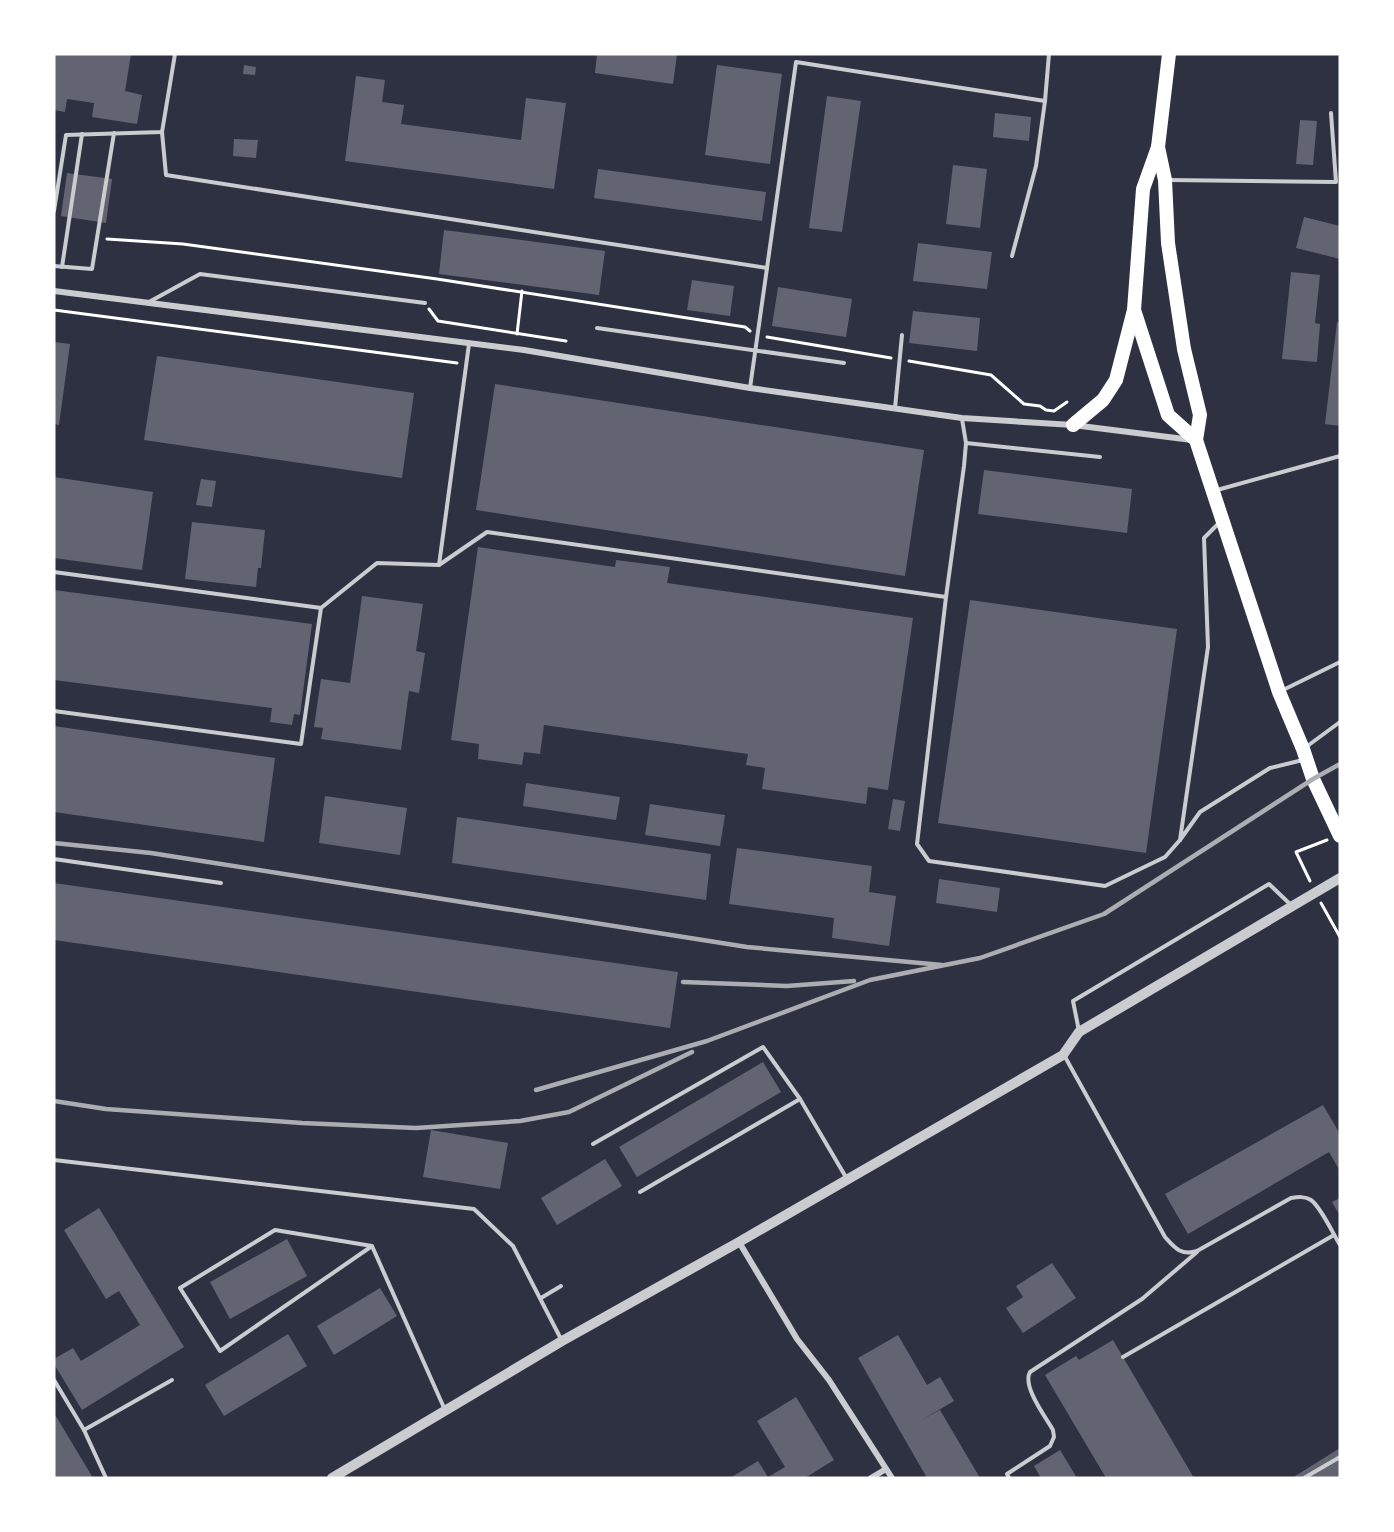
<svg xmlns="http://www.w3.org/2000/svg" width="1394" height="1532" font-family="Overpass,sans-serif">
  <rect width="100%" height="100%" fill="#2d3142"/>
  <g fill="#626471">
    <path d="M54 54H131L125 91 142 95 137 124 92 117 94 103 67 99 65 112 54 110Z"/>
    <path d="M597 54H677L673 84 595 73Z"/>
    <path d="M244 65 256 67 255 75 243 74Z"/>
    <path d="M717 65 782 74 770 164 705 155Z"/>
    <path d="M356 76 385 80 382 102 404 105 401 124 521 140 526 98 566 103 554 189 345 161Z"/>
    <path d="M827 96 861 101 842 232 809 228Z"/>
    <path d="M995 113 1031 117 1029 141 993 137Z"/>
    <path d="M1300 120 1317 121 1313 165 1296 164Z"/>
    <path d="M234 139 258 140 256 158 233 156Z"/>
    <path d="M953 165 987 169 980 228 946 224Z"/>
    <path d="M598 169 766 192 762 221 594 198Z"/>
    <path d="M67 173 112 179 106 223 61 216Z"/>
    <path d="M1304 217 1340 226V259L1296 248Z"/>
    <path d="M444 230 605 251 599 295 439 274Z"/>
    <path d="M918 243 992 252 987 289 913 281Z"/>
    <path d="M1291 272 1320 275 1315 323 1320 324 1317 362 1282 359Z"/>
    <path d="M692 280 734 286 730 316 687 310Z"/>
    <path d="M778 287 852 299 846 337 772 326Z"/>
    <path d="M913 311 980 318 977 351 909 343Z"/>
    <path d="M1337 322 1340 323V426L1325 424Z"/>
    <path d="M54 342 70 344 59 425 54 424Z"/>
    <path d="M157 356 414 393 402 478 144 440Z"/>
    <path d="M495 384 924 450 905 576 476 510Z"/>
    <path d="M984 470 1132 489 1127 533 978 514Z"/>
    <path d="M54 477 153 492 142 570 54 558Z"/>
    <path d="M201 479 216 481 212 507 196 505Z"/>
    <path d="M192 522 265 530 261 568H258L256 587 185 579Z"/>
    <path d="M478 547 615 567 616 560 670 567 667 583 913 618 888 790 868 787 866 804 762 789 765 768 746 765 748 754 544 725 540 754 524 752 522 765 478 759 479 744 451 740Z"/>
    <path d="M54 590 312 624 300 715 294 714 292 725 270 722 272 708 54 680Z"/>
    <path d="M362 596 423 604 416 651 425 653 419 693 409 691 401 750 321 739 323 728 314 727 321 679 350 683Z"/>
    <path d="M970 600 1177 629 1146 853 938 823Z"/>
    <path d="M54 726 275 758 264 842 54 812Z"/>
    <path d="M526 783 620 797 616 820 523 806Z"/>
    <path d="M325 796 407 808 400 855 319 843Z"/>
    <path d="M893 799 905 801 900 831 888 829Z"/>
    <path d="M650 804 725 815 720 846 645 835Z"/>
    <path d="M457 817 711 854 706 900 452 863Z"/>
    <path d="M737 848 872 866 869 892 896 896 889 946 832 938 834 918 729 904Z"/>
    <path d="M939 879 1000 888 997 912 936 903Z"/>
    <path d="M54 883 678 972 670 1028 54 940Z"/>
    <path d="M763 1062 781 1092 637 1177 619 1147Z"/>
    <path d="M1323 1105 1340 1134V1171L1329 1152 1188 1234 1165 1194Z"/>
    <path d="M431 1130 508 1143 500 1189 423 1177Z"/>
    <path d="M605 1159 622 1186 557 1225 541 1198Z"/>
    <path d="M1340 1198V1216L1332 1202Z"/>
    <path d="M99 1208 184 1347 82 1410 54 1364V1359L73 1348 81 1361 140 1325 119 1291 106 1299 64 1230Z"/>
    <path d="M287 1239 307 1276 230 1319 210 1282Z"/>
    <path d="M1052 1263 1076 1298 1023 1333 1006 1308 1023 1297 1016 1286Z"/>
    <path d="M380 1288 397 1316 334 1355 317 1326Z"/>
    <path d="M288 1334 307 1366 224 1416 205 1385Z"/>
    <path d="M898 1335 927 1385 940 1377 954 1401 920 1421 940 1410 980 1478H927L858 1358Z"/>
    <path d="M1113 1340 1194 1478H1106L1045 1375 1076 1356 1079 1360Z"/>
    <path d="M796 1397 834 1460 805 1478H730L758 1461 768 1477 785 1467 757 1421Z"/>
    <path d="M54 1413 93 1478H54Z"/>
    <path d="M1340 1448V1478H1292Z"/>
    <path d="M1060 1450 1077 1478H1041L1034 1466Z"/>
  </g>
  <g fill="none" stroke-linecap="round" stroke-linejoin="round">
    <g stroke="#fff" stroke-width="3">
      <path d="M107 239 183 244 437 279 745 327 750 331"/>
      <path d="M429 309 438 321 566 341"/>
      <path d="M54 310 457 363"/>
      <path d="M517 334 522 291"/>
      <path d="M767 337 891 358"/>
      <path d="M909 361 991 375 1024 404 1040 406 1046 410 1054 411 1067 402"/>
      <path d="M1310 881 1296 852 1327 840"/>
      <path d="M1321 903 1340 937"/>
    </g>
    <g stroke="#caccd0" stroke-width="4">
      <path d="M162 132 166 175 767 268 750 388"/>
      <path d="M1169 180 1336 182 1331 113"/>
      <path d="M54 211 66 135 162 132 175 54"/>
      <path d="M1012 256 1036 166 1045 101"/>
      <path d="M54 266 92 269 114 133"/>
      <path d="M62 267 82 134"/>
      <path d="M767 268 796 62 1045 101 1049 54"/>
      <path d="M149 302 200 274 425 303"/>
      <path d="M597 328 844 363"/>
      <path d="M895 408 902 335"/>
      <path d="M962 419 966 443 964 466 946 597 917 844 929 861 1105 886 1165 857 1180 840"/>
      <path d="M966 443 1100 457"/>
      <path d="M1217 490 1340 456"/>
      <path d="M1220 522 1204 538 1208 647 1180 840 1200 812 1270 768 1303 760"/>
      <path d="M439 565 469 344"/>
      <path d="M54 572 321 608 377 563 439 565 487 532 946 597"/>
      <path d="M1281 691 1340 662"/>
      <path d="M54 711 301 744 321 608"/>
      <path d="M1306 747 1340 722"/>
      <path d="M54 859 221 883"/>
      <path d="M1079 1031 1073 1001 1269 884 1291 905"/>
      <path d="M1064 1055 1165 1237C1175 1248 1181 1256 1197 1251L1291 1198C1298 1197 1305 1196 1311 1200 1321 1207 1333 1234 1340 1245"/>
      <path d="M593 1144 763 1047 800 1099 847 1179"/>
      <path d="M54 1160 474 1209 513 1246 562 1341"/>
      <path d="M640 1192 800 1099"/>
      <path d="M372 1246 275 1230 180 1288 220 1351 372 1246 445 1410"/>
      <path d="M541 1298 561 1286"/>
      <path d="M1123 1357 1334 1235"/>
      <path d="M54 1380 84 1430"/>
      <path d="M106 1478 84 1430 172 1380"/>
      <path d="M1009 1478 1007 1474 1050 1446 1054 1437 1053 1430C1045 1416 1022 1386 1030 1372L1142 1299 1197 1252"/>
      <path d="M1304 1478 1340 1457"/>
    </g>
    <g stroke="#caccd0" stroke-width="6">
      <path d="M54 291 524 350 750 388 962 418 1073 425 1192 440"/>
      <path d="M739 1242 797 1339 829 1380 892 1478"/>
      <path d="M871 1478 886 1469"/>
    </g>
    <path stroke="#caccd0" stroke-width="10" d="M332 1478 562 1341 739 1242 1063 1055 1079 1032 1340 878"/>
    <g stroke="#fff" stroke-width="14">
      <path d="M1169 54 1158 147 1143 189 1134 310 1168 415 1196 440 1279 692 1303 749 1313 779 1340 836"/>
      <path d="M1158 147 1165 180 1168 243 1184 349 1200 415 1196 440"/>
      <path d="M1073 425 1103 400 1116 380 1134 310"/>
    </g>
    <g stroke="#abadb3" stroke-width="4.5">
      <path d="M54 843 151 853 747 947 942 965"/>
      <path d="M683 982 787 986 854 981"/>
      <path d="M536 1090 707 1041 870 980 980 958 1104 914 1313 779 1340 764"/>
      <path d="M54 1101 106 1109 302 1123 416 1128 520 1121 569 1112 692 1052"/>
    </g>
  </g>
  <rect width="1394" height="1532" fill="none" stroke="#ffffff" stroke-width="111"/>
</svg>
